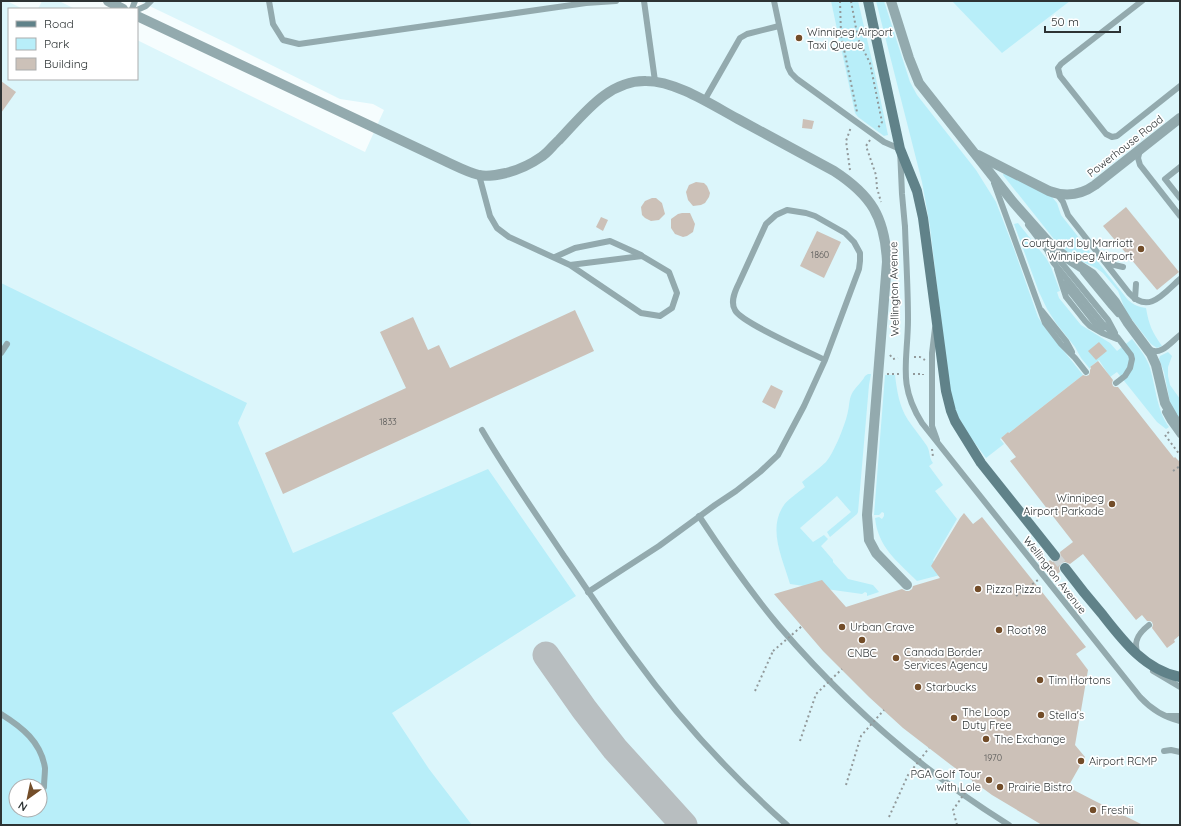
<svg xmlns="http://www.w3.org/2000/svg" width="1181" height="826" font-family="Quicksand,sans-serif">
  <rect width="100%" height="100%" fill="#f6fdfe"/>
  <g fill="#dcf6fb" fill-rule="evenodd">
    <path d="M1 1H7L23 9H9V79H137V40L365 152 384 110 373 104 340 99 231 45 139 1H1180V825H1ZM16 786H40V810H16Z"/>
    <path d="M42 1H59L75 9H38Z"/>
  </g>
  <g fill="#b8eef9" fill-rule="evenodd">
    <path d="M831 1H858L874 69 888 135 884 136 858 117 855 113Z"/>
    <path d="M876 1H884L910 82 917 95 976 170 996 202 1014 249 1038 317 1043 325 1083 375 1009 433 1008 432 1000 439 1004 444 986 458 968 434 958 416 950 395 930 227 922 182Z"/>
    <path d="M952 1H1070L1002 53Z"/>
    <path d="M1004 173 1052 197 1057 203 1061 215 1128 300C1134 305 1138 307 1146 308 1149 325 1152 332 1162 346L1157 348 1151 344 1126 312 1118 291 1103 273 1096 268 1079 260 1061 248 1003 175Z"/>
    <path d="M1018 223 1046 258 1051 267 1060 291 1057 292 1059 298 1081 325 1110 343 1117 351 1132 339C1139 348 1145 355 1149 365 1156 386 1156 409 1169 427L1166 429 1157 422 1117 372 1110 377 1099 360 1090 367V369L1081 358 1075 347 1056 323 1047 309 1039 292 1014 224Z"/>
    <path d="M1 283 247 403 238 423 293 553 488 469 576 596 392 713 429 769 472 825H1ZM16 786H40V810H16Z"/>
    <path d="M1168 352 1172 356 1168 367V376L1170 385 1180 399V418L1178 419 1171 407 1164 372 1159 359 1160 356Z"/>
    <path d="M868 374H871L869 385 858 512 857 514 830 537 827 532 851 512 837 496 800 528 813 542 824 535 828 539 821 546 833 560V562L848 579 873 585 879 592 867 596V593L865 592 862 594 790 584C783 559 767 529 784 505 787 500 800 491 805 487L802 482C810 475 819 469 826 462 834 453 846 423 848 411 849 407 849 403 850 399 852 389 861 384 865 376Z"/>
    <path d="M885 375H895C897 391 899 406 908 420 914 429 921 437 927 446 930 451 929 458 933 463L929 466 943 485 935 491 957 519 933 560 944 574 917 581C897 561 878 547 875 518L879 517 882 519 884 516V513L882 512 879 515H874Z"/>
  </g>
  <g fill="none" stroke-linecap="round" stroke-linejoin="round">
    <path stroke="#b8bec0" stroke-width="27" d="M546 655 584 709 615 749 684 825"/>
  </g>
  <g fill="#ccc1b8">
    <path d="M1 81 16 92 1 113Z"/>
    <path d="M803 119 814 121 812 129 802 128Z"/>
    <path d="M696 182 704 183 707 186 710 193 709 197 705 203 701 205 693 206 688 200 686 192 689 185Z"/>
    <path d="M652 198H656L662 203 665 214 659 220 651 221 645 218 642 215 641 207 645 201Z"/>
    <path d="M1126 207 1179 272 1157 290 1103 226Z"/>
    <path d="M682 213H690L695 224 693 232 687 236 683 237 675 234 671 228V219L678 214Z"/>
    <path d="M601 217 608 220 603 231 596 227Z"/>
    <path d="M817 231 841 242 824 278 800 266Z"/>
    <path d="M575 310 594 351 283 494 265 453 406 388 380 332 413 317 428 350 439 345 450 368Z"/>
    <path d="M1099 342 1107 351 1096 360 1088 351Z"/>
    <path d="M1098 361 1113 380 1112 383 1113 386 1115 387H1118L1174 458 1175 457 1180 462V635L1174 640 1175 642 1167 648 1152 628 1153 625 1152 622 1150 621H1147L1142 615 1136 620 1083 554 1070 564 1065 562 1061 563 1059 568 1060 572 1054 576 1045 564 1050 560 1053 562 1059 561 1061 558 1060 552 1073 542 1010 461 1016 457 1001 438 1008 432 1009 433 1083 375 1086 376 1089 375 1090 372V370L1091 368 1090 367Z"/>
    <path d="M771 385 783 391 775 409 762 402Z"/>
    <path d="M964 513 973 524 982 517 1086 647 1076 654 1088 670 1075 745 1085 757 1068 787 1093 800 1143 825H1042L992 795 951 765 903 728 869 697 823 651 774 594 822 580 846 607 902 589 906 591H909L912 589 913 586 940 578 931 566 960 518Z"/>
  </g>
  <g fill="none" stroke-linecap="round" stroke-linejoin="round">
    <path stroke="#ced5d6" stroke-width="10" stroke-dasharray="10 5" stroke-linecap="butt" d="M1055 556 1065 568"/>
    <g stroke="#92999a" stroke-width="2" stroke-dasharray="2 3" stroke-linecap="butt">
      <path d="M840 1 841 35 857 112"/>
      <path d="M851 1 858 39 870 63 882 122 878 128"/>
      <path d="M870 140 866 146 876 175 877 188 881 202"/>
      <path d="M850 170 846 141 851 127"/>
      <path d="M890 355 893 359 898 358"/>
      <path d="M914 357H920L925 360"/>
      <path d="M887 374H899"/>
      <path d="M913 374H923V375"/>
      <path d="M1169 432 1165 435 1180 455"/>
      <path d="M932 449 933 457"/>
      <path d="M1173 471 1180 466"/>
      <path d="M1016 596 1038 580"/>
      <path d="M755 691 773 651"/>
    </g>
    <g stroke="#93aaae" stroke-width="6">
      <path d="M269 1 273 24 283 40 299 44 586 3 616 1"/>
      <path d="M644 1 655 81"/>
      <path d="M774 1 788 67 791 73 797 79 884 142 900 149 902 194 905 227"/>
      <path d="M1142 1 1061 64 1058 68 1060 76 1106 134 1112 137 1117 136 1180 86"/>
      <path d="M132 9 135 1"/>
      <path d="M137 10 146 6 151 1"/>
      <path d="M704 101 740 38 747 34 779 26"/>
      <path d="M1140 150 1138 158 1140 165 1180 216"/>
      <path d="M1180 167 1165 179 1180 198"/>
      <path d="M479 175 490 216 497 228 509 237 570 265 641 313 660 316 672 308 677 293 669 272 642 256 570 265"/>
      <path d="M994 183 1045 323 1061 344 1075 358 1086 372"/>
      <path d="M1057 194 1063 202 1068 215 1129 293C1149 315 1164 293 1180 279"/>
      <path d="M1028 225 1047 250 1053 262 1102 323 1118 338 1131 355 1132 359 1130 368 1125 376 1116 383"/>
      <path d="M1050 252 1060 261 1108 320 1115 333"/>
      <path d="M555 257 575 248 610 241 641 255"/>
      <path d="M1106 263 1123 267"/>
      <path d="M1057 269 1066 297 1085 321 1090 326 1102 333 1117 339"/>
      <path d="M1083 272 1111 306 1118 314"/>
      <path d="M1064 284 1094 322 1102 329"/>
      <path d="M1135 299 1136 284"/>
      <path d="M1042 311 1066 341 1072 352"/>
      <path d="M935 328 932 353V426L937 440"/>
      <path d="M1149 349C1160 357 1171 342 1180 335"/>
      <path d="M1 353 7 344"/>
      <path d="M1165 412 1170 421 1180 435"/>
      <path d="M482 430C507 473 536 514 564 556 588 590 610 625 635 658 679 719 731 775 787 825"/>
      <path d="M699 516C724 554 750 591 779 626 845 703 922 771 1009 825"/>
      <path d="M588 592 659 546 715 505 736 491 760 472 778 455 804 406 825 360 859 269 860 261V253L854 242 845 233 815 216 806 213 787 210 776 215 766 224 739 283C735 291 730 302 735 310 740 322 809 352 825 360"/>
      <path d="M1138 654C1132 641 1140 632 1149 625"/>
      <path d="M1153 671 1180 687"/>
      <path d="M1 714C22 727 41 742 45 768 45 774 44 781 44 787"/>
      <path d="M1168 716H1180"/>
      <path d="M1164 751 1171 750 1180 752"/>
    </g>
    <g stroke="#93aaae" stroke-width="10">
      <path d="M108 1 123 9"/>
      <path d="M891 1 909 58 919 83 1013 202 1052 246 1067 258 1092 274 1115 302 1128 323 1151 354 1156 365 1165 403 1173 417 1180 427"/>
      <path d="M137 16 445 161C456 166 467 172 479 175 488 177 497 175 506 173 518 170 531 164 541 157 548 153 553 145 559 140 583 115 608 80 646 81 676 81 712 105 738 119 770 136 802 154 834 171 871 195 885 217 887 262L867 515 869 540 876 553 907 585"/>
      <path d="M978 155 1049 191C1065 197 1081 195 1095 185L1180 118"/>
    </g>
    <g stroke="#608289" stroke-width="10">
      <path d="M868 1 900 149 917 191 923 218 946 391 951 411 955 421 981 463 1055 556"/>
      <path d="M1065 568C1077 584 1089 599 1102 614 1123 641 1145 670 1180 677"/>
    </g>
    <g stroke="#92999a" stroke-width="2" stroke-dasharray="2 3" stroke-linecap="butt">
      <path d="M773 651 802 626"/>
      <path d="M800 741 816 694 842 669"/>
      <path d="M846 785 861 736 884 710"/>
      <path d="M889 817 908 775 929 748"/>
      <path d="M957 825 953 810 973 781"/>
    </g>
    <path stroke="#93aaae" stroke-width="6" d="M905 227C906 257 908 288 908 319 908 361 897 384 922 423L1140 697C1151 709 1163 717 1180 721"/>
  </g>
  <g fill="#734d29" stroke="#fff" stroke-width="1.5">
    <circle cx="799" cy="38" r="4"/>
    <circle cx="1141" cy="249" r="4"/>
    <circle cx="1112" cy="504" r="4"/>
    <circle cx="978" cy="589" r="4"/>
    <circle cx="842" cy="627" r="4"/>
    <circle cx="999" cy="630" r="4"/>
    <circle cx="862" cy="640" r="4"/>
    <circle cx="896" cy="658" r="4"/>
    <circle cx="1040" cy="680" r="4"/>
    <circle cx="918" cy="687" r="4"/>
    <circle cx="1041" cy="715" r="4"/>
    <circle cx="954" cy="718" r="4"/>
    <circle cx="986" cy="739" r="4"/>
    <circle cx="1081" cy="761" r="4"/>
    <circle cx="989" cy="780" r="4"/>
    <circle cx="1000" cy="787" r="4"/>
    <circle cx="1093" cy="810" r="4"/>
  </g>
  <g text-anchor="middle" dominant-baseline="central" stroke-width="3.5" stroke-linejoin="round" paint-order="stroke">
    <g font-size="9" fill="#555655">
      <text x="820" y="254">1860</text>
      <text x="388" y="421">1833</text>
      <text x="993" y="757">1970</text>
    </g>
    <g font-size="11" fill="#2d3334" stroke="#fff" text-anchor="start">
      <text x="807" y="32">Winnipeg Airport<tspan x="807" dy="13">Taxi Queue</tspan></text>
      <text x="1133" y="243" text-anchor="end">Courtyard by Marriott<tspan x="1133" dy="13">Winnipeg Airport</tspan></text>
      <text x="1104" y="498" text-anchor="end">Winnipeg<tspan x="1104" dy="13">Airport Parkade</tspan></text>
      <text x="986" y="589">Pizza Pizza</text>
      <text x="850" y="627">Urban Crave</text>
      <text x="1007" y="630">Root 98</text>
      <text x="904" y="652">Canada Border<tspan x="904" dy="13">Services Agency</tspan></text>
      <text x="862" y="653" text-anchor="middle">CNBC</text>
      <text x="1048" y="680">Tim Hortons</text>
      <text x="926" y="687">Starbucks</text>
      <text x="962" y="712">The Loop<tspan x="962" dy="13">Duty Free</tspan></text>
      <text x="1049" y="715">Stella's</text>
      <text x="994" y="739">The Exchange</text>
      <text x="1089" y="761">Airport RCMP</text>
      <text x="981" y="774" text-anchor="end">PGA Golf Tour<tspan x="981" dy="13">with Lole</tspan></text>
      <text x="1008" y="787">Prairie Bistro</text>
      <text x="1101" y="810">Freshii</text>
    </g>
    <g font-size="11" fill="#2d3334" stroke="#fff">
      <text transform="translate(1125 146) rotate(-38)">Powerhouse Road</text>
      <text transform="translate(894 289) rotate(-91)">Wellington Avenue</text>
      <text transform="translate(1055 575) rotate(52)">Wellington Avenue</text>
    </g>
  </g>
  <rect width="1181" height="826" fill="none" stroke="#2d3334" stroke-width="4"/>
  <rect x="8" y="8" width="130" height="72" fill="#ffffff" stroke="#abadae"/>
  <rect x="16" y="21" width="20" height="6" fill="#608289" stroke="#abadae"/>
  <text x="44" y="28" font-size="12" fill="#2d3334">Road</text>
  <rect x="16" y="38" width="20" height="12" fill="#b8eef9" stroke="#abadae"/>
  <text x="44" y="48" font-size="12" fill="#2d3334">Park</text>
  <rect x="16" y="58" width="20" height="12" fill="#ccc1b8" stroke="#abadae"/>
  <text x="44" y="68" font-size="12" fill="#2d3334">Building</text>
  <g transform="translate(28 798) rotate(213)"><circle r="19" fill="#ffffff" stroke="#abadae"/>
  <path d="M0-3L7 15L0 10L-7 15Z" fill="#734d29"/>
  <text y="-6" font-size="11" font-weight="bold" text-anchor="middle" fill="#2d3334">N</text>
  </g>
  <path d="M1045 26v6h75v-6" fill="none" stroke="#2d3334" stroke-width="2"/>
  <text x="1051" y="26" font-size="12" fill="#2d3334" stroke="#ffffff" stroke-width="3" paint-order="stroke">50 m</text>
</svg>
